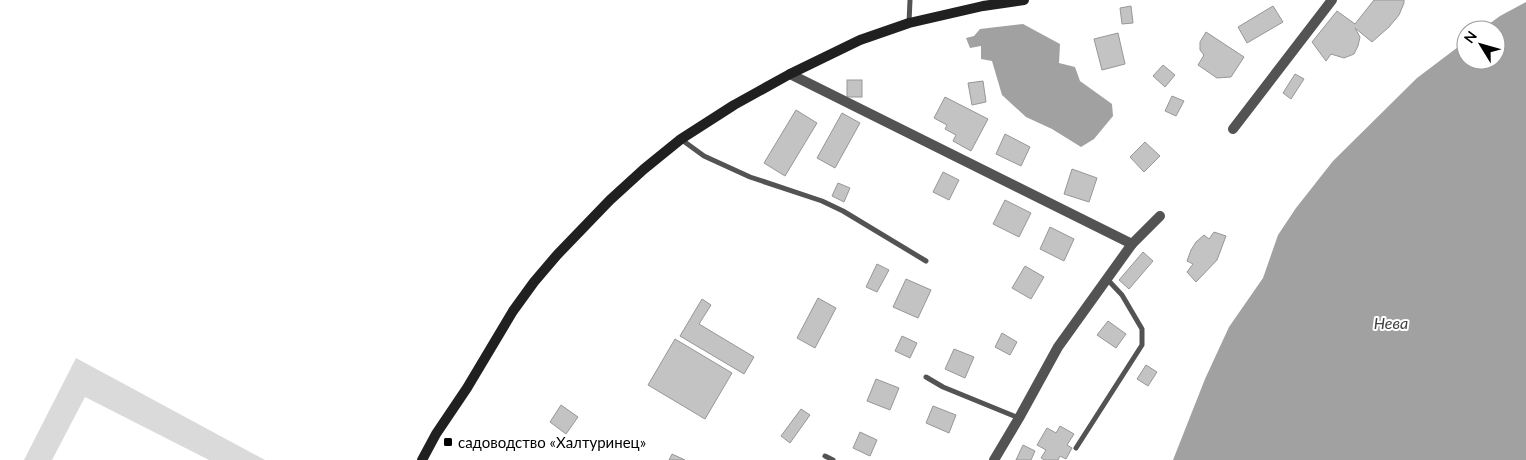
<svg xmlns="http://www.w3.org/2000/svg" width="1526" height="460" font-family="Lato,sans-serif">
  <rect width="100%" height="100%" fill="#fff"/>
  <path fill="#dadada" d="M76 358 265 460H209L85 397 52 460H24Z"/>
  <g fill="#a1a1a1">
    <path d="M1526 2V460H1173L1205 379 1229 327 1263 278 1278 235 1296 208 1333 161 1417 78 1466 41V60H1496V30H1481L1500 16Z"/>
    <path d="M1023 24 1060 44 1059 63 1075 67 1080 81 1112 104 1113 116 1094 139 1081 147 1052 129 1026 117 1002 95 992 61 981 59V46L970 48 966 38 974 36 980 29Z"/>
  </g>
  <g fill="#c3c3c3" stroke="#979797">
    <path d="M1374 0H1404V3L1399 15 1389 27 1372 42 1355 28 1360 37 1358 46 1354 54 1344 58 1331 54 1326 61 1312 42 1337 11 1355 24Z"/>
    <path d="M1131 6 1133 23 1122 24 1120 8Z"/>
    <path d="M1273 6 1283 22 1247 43 1238 27Z"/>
    <path d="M1206 32 1244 57 1231 77 1217 78 1198 65 1204 55 1200 50V42Z"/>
    <path d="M1118 33 1125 64 1102 70 1094 39Z"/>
    <path d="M1163 65 1175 75 1165 87 1153 76Z"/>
    <path d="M1295 74 1304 79 1291 99 1283 93Z"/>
    <rect x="847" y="80" width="15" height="17"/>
    <path d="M983 81 986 102 972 105 968 83Z"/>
    <path d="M1172 96 1184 101 1176 116 1165 111Z"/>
    <path d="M945 97 988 119 971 151 953 141 956 135 945 129 947 125 934 118Z"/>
    <path d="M796 110 817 123 785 176 764 163Z"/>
    <path d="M842 113 860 123 835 168 817 158Z"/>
    <path d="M1005 134 1030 147 1021 166 996 154Z"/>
    <path d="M1145 142 1160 156 1144 172 1130 157Z"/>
    <path d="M1072 169 1097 178 1089 202 1064 194Z"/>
    <path d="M943 172 959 180 949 200 933 192Z"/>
    <path d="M838 183 850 188 844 202 832 196Z"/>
    <path d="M1005 200 1031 213 1019 237 993 224Z"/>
    <path d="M1050 227 1074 239 1064 261 1040 249Z"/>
    <path d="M1214 232 1226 236 1217 260 1196 282 1187 272 1193 264 1187 261 1191 250 1196 242 1204 235 1209 239Z"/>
    <path d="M1143 252 1153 261 1129 289 1119 280Z"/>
    <path d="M877 264 889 270 877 292 866 287Z"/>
    <path d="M1025 266 1044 277 1031 299 1012 288Z"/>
    <path d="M906 279 931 290 918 318 893 307Z"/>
    <path d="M818 298 836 308 815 348 797 338Z"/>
    <path d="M702 299 711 305 699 324 754 357 744 374 680 336Z"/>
    <path d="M1108 321 1126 334 1116 348 1097 335Z"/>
    <path d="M1002 333 1017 342 1010 355 995 347Z"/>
    <path d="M902 336 917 343 910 358 895 351Z"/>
    <path d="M675 339 732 373 705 419 648 385Z"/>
    <path d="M954 349 974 357 965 378 945 369Z"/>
    <path d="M1146 365 1157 372 1148 386 1137 379Z"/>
    <path d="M876 379 899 388 890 410 867 401Z"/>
    <path d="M561 405 578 417 566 434 550 422Z"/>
    <path d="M933 406 956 415 949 433 926 423Z"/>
    <path d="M801 409 810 415 790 443 781 436Z"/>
    <path d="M1060 426 1074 434 1067 445 1072 448 1066 459 1060 456 1058 460H1045L1041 458 1046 450 1037 445 1047 428 1056 433Z"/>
    <path d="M860 432 877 440 870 456 853 448Z"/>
    <path d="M1023 445 1035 451 1031 460H1016Z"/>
    <path d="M672 454 685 460H669Z"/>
  </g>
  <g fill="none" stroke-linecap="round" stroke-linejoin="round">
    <g stroke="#535353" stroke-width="5">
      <path d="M909 23 910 0"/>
      <path d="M682 140 704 156 750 177 822 201 843 211 926 261"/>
      <path d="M926 377 943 387 1019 418"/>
      <path d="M1076 448 1142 345V329L1122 295 1107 279"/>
      <path d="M825 456 833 460"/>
    </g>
    <g stroke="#535353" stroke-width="10">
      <path d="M790 74 1132 244"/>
      <path d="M1233 129 1332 0"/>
      <path d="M994 460 1019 418 1058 347 1132 244 1160 216"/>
    </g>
    <path stroke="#202020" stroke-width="10" d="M422 460 436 434 467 388 513 311 534 282 557 255 610 200 644 169 681 139 734 105 790 74 860 40 909 23 983 6 1024 0"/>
  </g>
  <rect fill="#000" stroke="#fff" stroke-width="2" x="443" y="437" width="10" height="10" rx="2.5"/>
  <g text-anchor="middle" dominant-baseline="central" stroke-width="4" stroke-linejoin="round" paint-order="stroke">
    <g font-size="15" fill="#000" stroke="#fff" text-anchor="start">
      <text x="458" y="442">садоводство «Халтуринец»</text>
    </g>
    <g font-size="16" font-style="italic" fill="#424242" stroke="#fff">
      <text x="1391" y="322">Нева</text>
    </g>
  </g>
  <g transform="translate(1481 45) rotate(307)"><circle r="24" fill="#ffffff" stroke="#999999"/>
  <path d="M0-4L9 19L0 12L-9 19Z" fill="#000000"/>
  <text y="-8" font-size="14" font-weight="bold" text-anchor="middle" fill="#000000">N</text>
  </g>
</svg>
